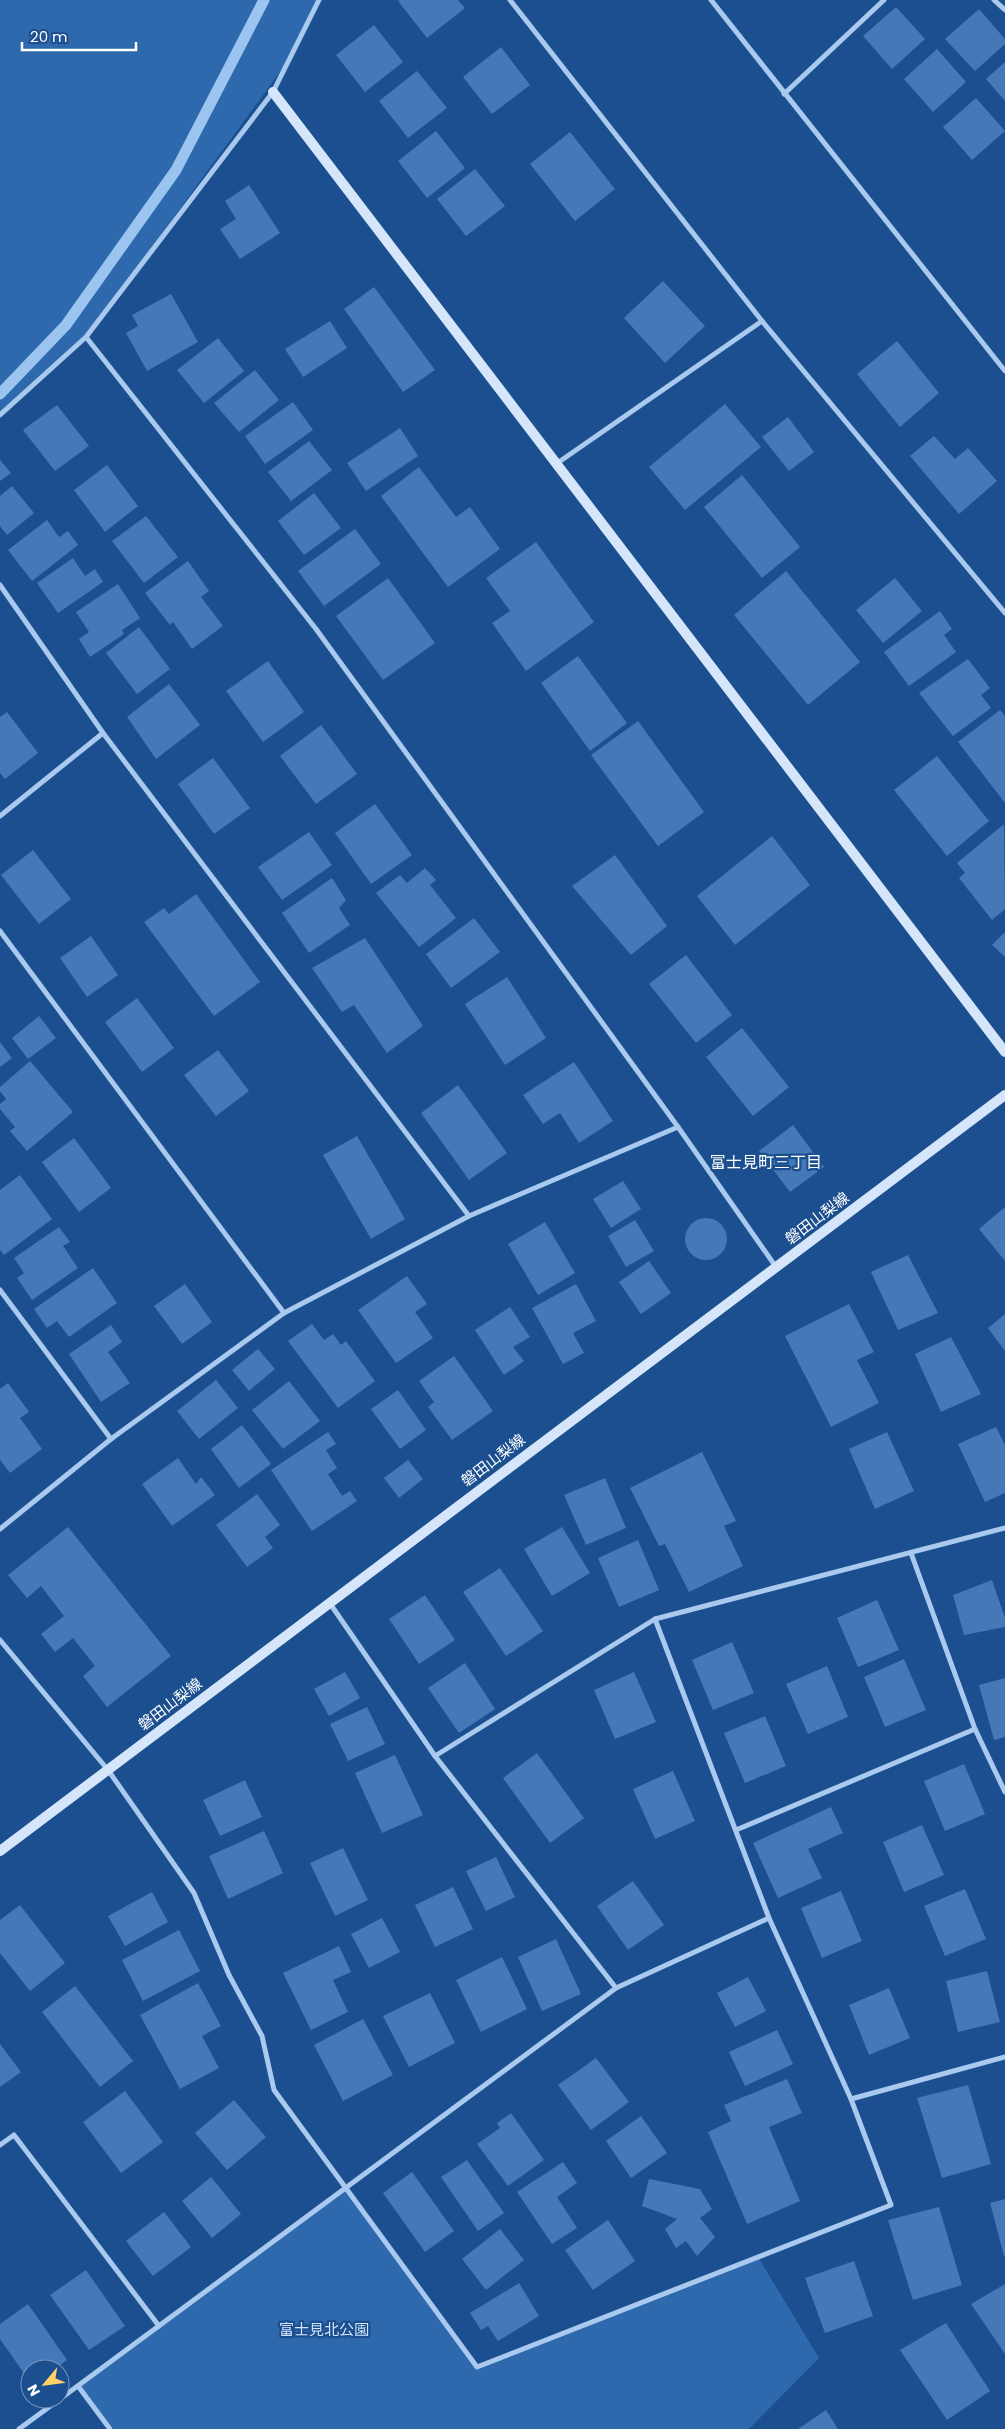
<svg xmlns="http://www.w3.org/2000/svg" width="1005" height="2429" font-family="Poppins,'Noto Sans JP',sans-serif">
  <rect width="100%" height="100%" fill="#1b4f8f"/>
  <g fill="#2e69ad">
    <path d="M0 0H319L291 57 86 337 0 416Z"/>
    <path d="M346 2188 477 2366 758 2257 819 2358 749 2429H114L78 2386Z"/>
  </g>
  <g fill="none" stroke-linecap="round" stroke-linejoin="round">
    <path stroke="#9cc4f0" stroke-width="11" d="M0 394 66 325 176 170 264 0"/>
  </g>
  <g fill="#4478b7">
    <path d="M400 0H458L465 8 427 38 398 1Z"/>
    <path d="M896 7 925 39 892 69 863 36Z"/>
    <path d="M979 9 1005 39V44L975 71 945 39Z"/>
    <path d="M374 25 403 62 365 92 336 55Z"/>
    <path d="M501 47 530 85 492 114 463 77Z"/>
    <path d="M937 49 966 82 933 112 904 79Z"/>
    <path d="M1005 62V101L986 79Z"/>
    <path d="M417 71 447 108 408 138 379 101Z"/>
    <path d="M976 98 1005 131 972 160 943 127Z"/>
    <path d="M436 131 465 168 427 198 398 161Z"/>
    <path d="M570 132 615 189 575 221 530 164Z"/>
    <path d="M475 169 505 206 466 236 437 199Z"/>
    <path d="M249 185 280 233 240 259 220 229 236 219 225 201Z"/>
    <path d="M663 281 705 326 665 363 624 318Z"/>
    <path d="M374 287 435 370 403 392 344 309Z"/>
    <path d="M171 294 198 342 147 371 126 333 138 326 132 315Z"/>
    <path d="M330 321 347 348 303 377 285 349Z"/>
    <path d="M218 338 244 371 204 403 177 370Z"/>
    <path d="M897 341 939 393 900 427 857 374Z"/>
    <path d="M255 370 279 400 239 432 214 403Z"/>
    <path d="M293 402 313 430 265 464 245 436Z"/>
    <path d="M725 404 761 447 685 510 649 467Z"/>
    <path d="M57 405 89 446 55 471 23 430Z"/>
    <path d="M788 417 814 452 789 471 762 437Z"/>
    <path d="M400 428 418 456 366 491 347 463Z"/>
    <path d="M934 436 955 459 968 448 997 481 959 514 910 456Z"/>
    <path d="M309 441 332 470 291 501 268 472Z"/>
    <path d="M0 460 11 473 0 481Z"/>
    <path d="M107 465 138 506 105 532 74 490Z"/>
    <path d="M419 467 456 517 470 507 500 549 448 587 381 496Z"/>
    <path d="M742 475 800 547 762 578 704 507Z"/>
    <path d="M12 486 34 513 7 535 0 526V496Z"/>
    <path d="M314 493 341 528 304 555 278 521Z"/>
    <path d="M146 516 178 557 144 583 112 541Z"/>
    <path d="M47 520 59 537 68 531 78 545 32 581 8 550Z"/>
    <path d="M355 529 381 564 324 606 298 571Z"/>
    <path d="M536 542 594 622 526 671 492 623 510 611 486 578Z"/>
    <path d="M73 558 85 576 95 569 103 582 58 613 37 583Z"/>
    <path d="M188 561 209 591 201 597 223 626 192 649 173 622 170 625 145 593Z"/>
    <path d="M786 571 860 662 808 705 734 615Z"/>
    <path d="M388 578 435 643 383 680 336 616Z"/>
    <path d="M895 578 922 611 883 643 856 610Z"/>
    <path d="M118 584 140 618 122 630 124 634 90 657 79 639 89 632 76 612Z"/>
    <path d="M940 611 952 629 944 635 956 652 909 686 884 652Z"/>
    <path d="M139 627 170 669 137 694 106 653Z"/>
    <path d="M578 656 627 723 590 751 541 683Z"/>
    <path d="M968 659 990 688 981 695 991 708 953 736 919 693Z"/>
    <path d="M268 661 304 712 263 742 226 691Z"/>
    <path d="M169 684 200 725 156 759 127 717Z"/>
    <path d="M1000 710 1005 716V803L958 742Z"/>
    <path d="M7 712 38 753 5 779 0 773V717Z"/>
    <path d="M638 721 704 812 658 846 591 755Z"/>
    <path d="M321 725 357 774 316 804 280 756Z"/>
    <path d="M937 756 989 821 947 856 894 790Z"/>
    <path d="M213 758 250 808 214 834 178 784Z"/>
    <path d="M375 804 412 855 371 884 335 833Z"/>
    <path d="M1004 824 1005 909 992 920 959 878 965 873 957 863Z"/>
    <path d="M309 832 332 865 282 900 258 867Z"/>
    <path d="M772 836 810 885 735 945 697 896Z"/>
    <path d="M33 850 71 899 39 924 1 875Z"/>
    <path d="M615 855 667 926 631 955 572 886Z"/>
    <path d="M425 868 436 880 430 885 456 918 419 947 376 893 400 875 407 883Z"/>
    <path d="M332 878 346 900 339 908 350 925 309 953 282 913Z"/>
    <path d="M196 894 260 982 214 1016 144 922 164 908 169 914Z"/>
    <path d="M474 918 500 952 451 988 426 954Z"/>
    <path d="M1005 932V957L992 945Z"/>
    <path d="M91 936 118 975 87 997 60 958Z"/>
    <path d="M365 938 423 1026 387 1053 354 1005 342 1012 312 968Z"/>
    <path d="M686 955 732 1015 696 1043 649 984Z"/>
    <path d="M507 977 546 1038 505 1065 465 1004Z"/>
    <path d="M137 998 174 1048 142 1072 105 1022Z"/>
    <path d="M39 1016 56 1038 28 1059 12 1038Z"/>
    <path d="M742 1028 789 1087 753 1116 706 1057Z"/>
    <path d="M0 1042 12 1058 0 1067Z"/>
    <path d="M218 1050 249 1091 216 1116 184 1075Z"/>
    <path d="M30 1061 73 1112 27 1151 10 1131 15 1127 0 1109V1104L6 1099 0 1091V1087Z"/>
    <path d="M574 1062 613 1121 579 1143 560 1113 543 1124 523 1095Z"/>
    <path d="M458 1085 507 1153 469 1180 421 1113Z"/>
    <path d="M793 1125 824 1167 790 1192 759 1151Z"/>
    <path d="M357 1136 405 1219 371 1239 323 1155Z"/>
    <path d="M74 1138 111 1188 79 1212 42 1162Z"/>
    <path d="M20 1175 52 1219 4 1255 0 1250V1190Z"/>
    <path d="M623 1181 641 1209 611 1228 593 1199Z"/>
    <path d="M1005 1207V1261L979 1229Z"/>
    <circle cx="706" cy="1239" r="21"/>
    <path d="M635 1220 654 1251 626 1267 608 1236Z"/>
    <path d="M545 1222 575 1273 538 1295 508 1244Z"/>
    <path d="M59 1227 70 1242 63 1246 78 1268 32 1300 17 1278 24 1273 14 1258Z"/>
    <path d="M908 1255 938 1313 898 1330 871 1272Z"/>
    <path d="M649 1261 671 1293 641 1314 619 1282Z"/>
    <path d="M93 1268 117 1303 69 1337 57 1321 47 1328 34 1309Z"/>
    <path d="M407 1276 427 1304 415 1312 433 1338 396 1363 358 1310Z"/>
    <path d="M185 1284 212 1322 182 1344 154 1306Z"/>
    <path d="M576 1284 596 1321 573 1333 584 1353 563 1364 532 1308Z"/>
    <path d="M849 1304 874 1352 857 1360 879 1403 831 1427 785 1336Z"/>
    <path d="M510 1307 530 1337 513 1347 524 1361 504 1375 475 1330Z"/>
    <path d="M1005 1314V1351L988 1328Z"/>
    <path d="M312 1324 324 1340 333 1334 341 1345 346 1341 375 1381 338 1408 288 1341Z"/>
    <path d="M111 1325 122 1342 108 1352 130 1383 101 1402 69 1354Z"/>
    <path d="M951 1337 981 1394 941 1412 915 1354Z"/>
    <path d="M258 1349 275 1369 249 1391 232 1370Z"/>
    <path d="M454 1356 493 1411 452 1440 428 1407 434 1402 419 1381Z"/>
    <path d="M216 1380 238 1408 199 1439 177 1411Z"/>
    <path d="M289 1381 320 1421 283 1449 252 1410Z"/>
    <path d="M8 1383 29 1412 20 1418 42 1449 10 1473 0 1460V1389Z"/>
    <path d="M398 1390 426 1430 400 1449 371 1409Z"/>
    <path d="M242 1425 271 1464 239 1488 211 1449Z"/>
    <path d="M996 1427 1005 1445V1493L985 1502 958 1444Z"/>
    <path d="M328 1432 336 1444 326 1450 337 1468 328 1474 342 1496 350 1491 357 1501 312 1531 271 1470Z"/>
    <path d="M887 1432 914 1491 875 1509 849 1449Z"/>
    <path d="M702 1452 736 1521 724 1526 743 1566 689 1592 665 1544 659 1546 630 1488Z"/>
    <path d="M178 1458 196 1484 201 1477 215 1495 172 1526 142 1484Z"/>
    <path d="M408 1460 423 1479 399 1498 384 1478Z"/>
    <path d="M605 1478 626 1528 586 1545 564 1495Z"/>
    <path d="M257 1494 280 1525 265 1537 273 1548 247 1567 216 1525Z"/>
    <path d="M68 1527 171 1656 107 1707 83 1676 95 1666 73 1638 55 1652 41 1634 64 1616 41 1586 27 1598 8 1575Z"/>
    <path d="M562 1527 590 1573 552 1596 524 1549Z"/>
    <path d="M638 1540 659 1590 619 1607 598 1558Z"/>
    <path d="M500 1568 543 1631 506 1656 463 1592Z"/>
    <path d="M992 1580 1005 1618V1627L964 1635 953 1595Z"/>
    <path d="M425 1595 455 1640 419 1664 389 1619Z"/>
    <path d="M877 1600 899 1650 858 1667 837 1618Z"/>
    <path d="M732 1642 754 1693 713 1710 692 1660Z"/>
    <path d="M904 1659 926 1710 885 1727 864 1677Z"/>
    <path d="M465 1663 495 1709 459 1733 428 1688Z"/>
    <path d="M827 1666 848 1717 808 1734 786 1684Z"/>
    <path d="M345 1672 360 1698 329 1716 314 1689Z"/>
    <path d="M634 1672 656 1722 615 1739 594 1690Z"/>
    <path d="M1005 1678V1737L994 1740 979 1685Z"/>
    <path d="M367 1707 385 1744 348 1761 330 1724Z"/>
    <path d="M765 1716 786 1766 745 1783 724 1733Z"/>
    <path d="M537 1753 584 1818 550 1843 503 1778Z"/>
    <path d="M395 1755 423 1815 382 1833 355 1773Z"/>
    <path d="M964 1764 985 1814 945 1831 924 1781Z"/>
    <path d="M673 1771 695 1821 655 1839 633 1789Z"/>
    <path d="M245 1780 262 1817 220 1836 203 1800Z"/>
    <path d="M831 1807 843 1833 808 1849 822 1878 778 1898 753 1843Z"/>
    <path d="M922 1825 944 1875 904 1892 883 1842Z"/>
    <path d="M264 1831 283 1873 228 1899 209 1856Z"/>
    <path d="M343 1848 368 1900 335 1916 310 1863Z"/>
    <path d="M496 1857 515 1897 486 1911 466 1871Z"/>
    <path d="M633 1881 664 1925 628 1950 597 1906Z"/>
    <path d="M453 1887 473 1929 435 1947 415 1905Z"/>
    <path d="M965 1889 986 1939 945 1956 924 1906Z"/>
    <path d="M841 1891 862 1941 822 1958 801 1908Z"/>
    <path d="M152 1892 168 1922 125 1946 108 1916Z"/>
    <path d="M20 1905 65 1963 30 1991 0 1953V1920Z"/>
    <path d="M382 1918 400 1952 369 1968 351 1934Z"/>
    <path d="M179 1930 200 1971 143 2001 122 1960Z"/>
    <path d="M556 1939 581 1994 542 2011 518 1957Z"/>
    <path d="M339 1946 351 1972 333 1980 348 2012 311 2030 283 1973Z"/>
    <path d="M502 1957 527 2009 481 2032 456 1980Z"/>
    <path d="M987 1971 1000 2022 958 2032 946 1981Z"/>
    <path d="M748 1977 766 2011 735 2027 717 1993Z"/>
    <path d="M198 1983 221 2026 202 2036 219 2068 180 2089 140 2015Z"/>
    <path d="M75 1986 133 2061 100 2087 42 2012Z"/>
    <path d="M889 1988 910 2038 869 2055 849 2005Z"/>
    <path d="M430 1993 455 2043 409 2067 383 2016Z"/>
    <path d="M363 2019 393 2075 343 2101 314 2045Z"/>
    <path d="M777 2030 793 2064 745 2086 729 2052Z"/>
    <path d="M0 2044 21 2072 0 2087Z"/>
    <path d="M596 2058 629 2102 591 2130 558 2085Z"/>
    <path d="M787 2079 802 2113 769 2127 800 2201 747 2224 708 2132 731 2121 724 2105Z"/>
    <path d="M968 2085 991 2164 942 2178 917 2098Z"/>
    <path d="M125 2091 163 2142 121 2173 83 2122Z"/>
    <path d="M234 2100 266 2137 227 2170 195 2133Z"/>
    <path d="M511 2113 544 2160 508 2186 477 2144 500 2128 497 2123Z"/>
    <path d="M641 2116 667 2153 631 2178 606 2141Z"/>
    <path d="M467 2160 504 2213 478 2231 441 2177Z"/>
    <path d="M563 2162 577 2183 557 2197 577 2228 552 2244 517 2192Z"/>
    <path d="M412 2172 454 2231 425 2252 383 2193Z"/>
    <path d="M211 2177 241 2214 212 2238 182 2201Z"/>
    <path d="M649 2179 700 2189 712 2209 700 2218 715 2237 697 2256 686 2241 676 2248 665 2229 677 2219 642 2206Z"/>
    <path d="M1005 2199V2256H1004L990 2203Z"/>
    <path d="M939 2207 962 2285 913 2300 888 2220Z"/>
    <path d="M164 2212 191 2247 153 2276 126 2241Z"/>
    <path d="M608 2220 635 2261 593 2290 565 2250Z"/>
    <path d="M500 2229 524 2260 486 2290 462 2259Z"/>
    <path d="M854 2261 873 2316 825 2333 805 2278Z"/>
    <path d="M86 2270 125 2326 89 2350 50 2295Z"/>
    <path d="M519 2283 539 2316 498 2341 488 2326 481 2330 470 2313Z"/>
    <path d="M1005 2284V2354L971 2304Z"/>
    <path d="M28 2304 67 2360 55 2369H30V2382L0 2339V2324Z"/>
    <path d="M946 2323 990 2391 947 2420 900 2350Z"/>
    <path d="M826 2410 838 2429H798Z"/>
  </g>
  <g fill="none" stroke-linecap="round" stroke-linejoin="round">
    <g stroke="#a9c9ee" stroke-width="5">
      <path d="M510 0 762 321 556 464"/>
      <path d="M711 0 1005 371"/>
      <path d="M994 0 1005 10"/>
      <path d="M784 94 884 0"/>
      <path d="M762 321 1005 613"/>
      <path d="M86 337 316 629 678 1127 776 1267"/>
      <path d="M0 415 86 337 273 92 319 0"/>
      <path d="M0 585 103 733 469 1216"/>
      <path d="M0 816 103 733"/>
      <path d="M0 931 284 1313"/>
      <path d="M0 1290 111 1439"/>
      <path d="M0 1529 111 1439 284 1313 469 1216 678 1127"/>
      <path d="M329 1602 435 1756 655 1619 1005 1528"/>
      <path d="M655 1619 769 1918 851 2099 1005 2057"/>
      <path d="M0 1640 108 1770 194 1893 229 1975 262 2036 274 2090 477 2367 891 2205 851 2099"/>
      <path d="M975 1729 1005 1792"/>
      <path d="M435 1756 616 1988"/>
      <path d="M736 1830 975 1729 911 1553"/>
      <path d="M0 2145 14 2135 159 2326"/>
      <path d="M78 2386 110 2429"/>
      <path d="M60 2399 616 1988 769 1918"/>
      <path d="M19 2429 60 2399"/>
    </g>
    <g stroke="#d6e6fa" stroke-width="10">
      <path d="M273 92 1005 1052"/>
      <path d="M0 1851 1005 1095"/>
    </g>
  </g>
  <g text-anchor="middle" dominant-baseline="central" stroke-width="4.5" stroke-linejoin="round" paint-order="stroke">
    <g font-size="15" fill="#fff" stroke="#1b4f8f">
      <text transform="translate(817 1218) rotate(-37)">磐田山梨線</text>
      <text transform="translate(493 1460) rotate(-37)">磐田山梨線</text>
      <text transform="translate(170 1704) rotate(-37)">磐田山梨線</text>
    </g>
    <g font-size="15" fill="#cfe3fa" stroke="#1b4f8f">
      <text x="324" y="2329">富士見北公園</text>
    </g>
    <g font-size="16" fill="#fff" stroke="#1b4f8f">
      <text x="766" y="1162">富士見町三丁目</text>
    </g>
  </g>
  <g transform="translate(45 2384) rotate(241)"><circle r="24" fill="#1b4f8f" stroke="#7695bc"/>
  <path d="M0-4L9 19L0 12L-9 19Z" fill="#ffd166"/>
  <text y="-8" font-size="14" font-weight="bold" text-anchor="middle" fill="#ffffff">N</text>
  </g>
  <path d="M22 42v8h114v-8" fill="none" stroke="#ffffff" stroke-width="2.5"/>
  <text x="30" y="42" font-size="15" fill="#ffffff" stroke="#1b4f8f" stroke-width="4" paint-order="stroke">20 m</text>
</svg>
